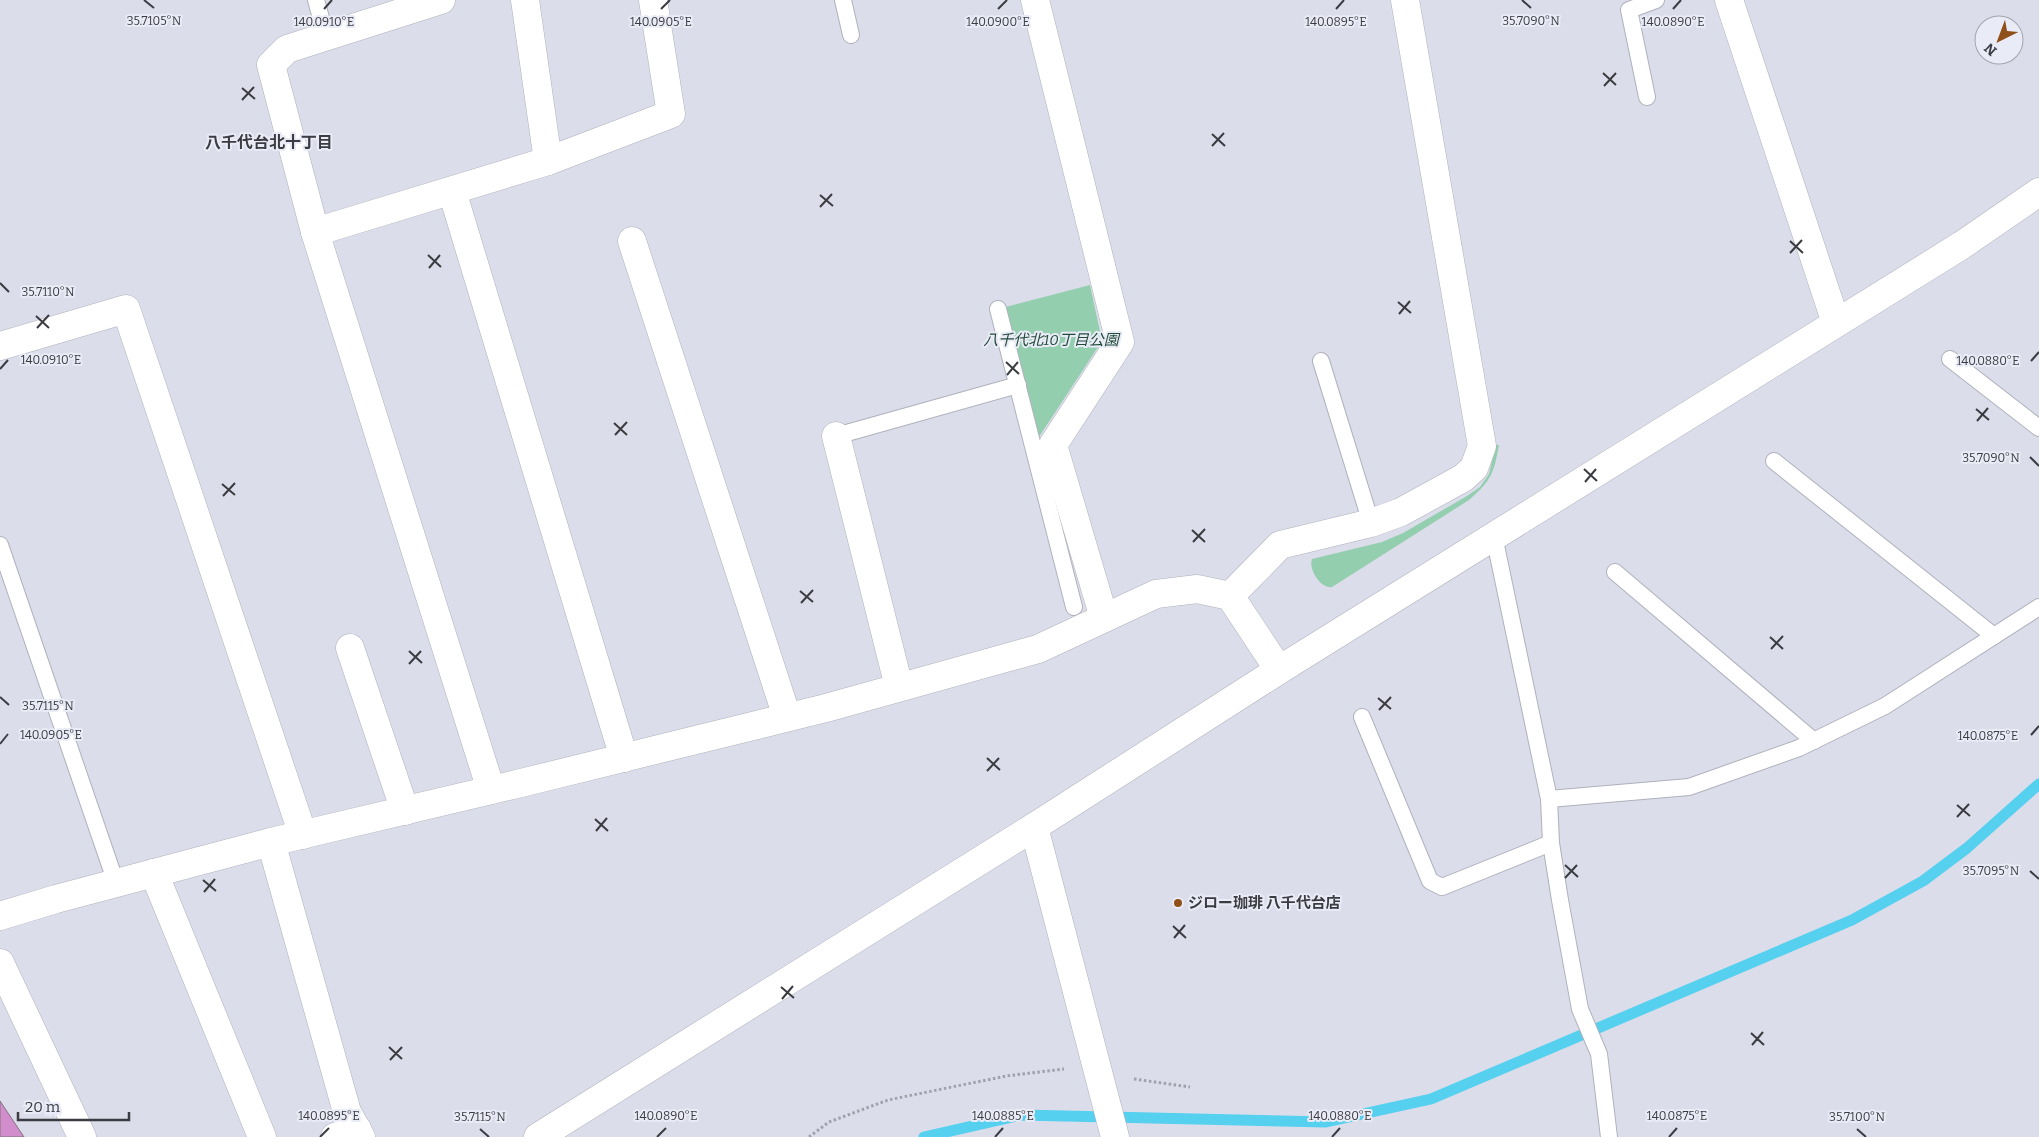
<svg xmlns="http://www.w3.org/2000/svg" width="2039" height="1137" font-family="Bitter,'Noto Sans JP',serif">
  <rect width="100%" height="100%" fill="#dcddea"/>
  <g fill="#93ceae">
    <path d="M1090 285 1102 341 1033 446 998 309Z"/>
    <path d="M1496 445H1499C1494 473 1491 481 1469 500L1332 587C1321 589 1308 569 1312 559L1382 542 1403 533 1467 496 1480 487 1489 474Z"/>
  </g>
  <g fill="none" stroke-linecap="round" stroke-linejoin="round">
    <path stroke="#56d0ef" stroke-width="11" d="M924 1137 1021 1115 1326 1122 1431 1099 1852 920 1923 881 1967 848 2039 784"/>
  </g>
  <path fill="#d28ecc" stroke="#7e757d" d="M0 1101 24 1137H0Z"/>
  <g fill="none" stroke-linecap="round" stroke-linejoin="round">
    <g stroke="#afb1bc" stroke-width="18">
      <g id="lane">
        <path d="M316 0 326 36"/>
        <path d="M843 0 851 35"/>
        <path d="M1647 97 1629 10 1656 0"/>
        <path d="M998 309 1074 607"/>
        <path d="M1950 359 2039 428"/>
        <path d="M1321 361 1371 523"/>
        <path d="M836 436 1018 385"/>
        <path d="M1774 461 1994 636"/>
        <path d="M1494 536 1549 799 1551 843 1560 900 1580 1009 1599 1054 1609 1137"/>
        <path d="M0 545 116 883"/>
        <path d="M1615 572 1814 741"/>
        <path d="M1362 717 1430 881 1442 887 1551 843"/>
        <path d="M1549 799 1689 787 1799 748 1885 706 2039 607"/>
      </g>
    </g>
    <g stroke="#afb1bc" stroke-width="29">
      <g id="street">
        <path d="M441 0 287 49 271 65 315 232 491 790"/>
        <path d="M1035 0 1120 342 1053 445 1104 618"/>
        <path d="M1729 0 1836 323"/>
        <path d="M548 161 671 114 653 0"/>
        <path d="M452 191 624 758"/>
        <path d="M315 232 548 161 525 0"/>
        <path d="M632 241 787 717"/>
        <path d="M0 346 126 309 303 835"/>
        <path d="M836 436 899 687"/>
        <path d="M1230 596 1280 545 1371 523 1401 512 1463 478 1474 468 1482 446 1405 0"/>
        <path d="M350 648 405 811"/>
        <path d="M1034 827 1115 1137"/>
        <path d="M271 842 347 1112 361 1137"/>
        <path d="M154 873 262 1137"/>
        <path d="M0 963 82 1137"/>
        <path d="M335 1137 357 1129"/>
      </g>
    </g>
    <g stroke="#afb1bc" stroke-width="29">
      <g id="secondary">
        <path d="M0 916 56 899 271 842 521 783 826 708 1038 649 1156 594 1197 589 1230 596 1279 670"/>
        <path d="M538 1137 1034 827 1279 670 1962 245 2039 192"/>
      </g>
    </g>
    <g stroke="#a0a1ab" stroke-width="3" stroke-dasharray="2.5 2.5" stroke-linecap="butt">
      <path d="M1134 1079 1190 1087"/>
      <path d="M809 1137 829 1122 888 1100 1006 1076 1064 1069"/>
    </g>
    <use href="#lane" stroke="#fff" stroke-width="16"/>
    <use href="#street" stroke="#fff" stroke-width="28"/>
    <use href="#secondary" stroke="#fff" stroke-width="28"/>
  </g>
  <path fill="none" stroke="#3b3c41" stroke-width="2" d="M144 0 154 8M1522 0 1531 8M324 9 332 0M661 9 670 0M998 9 1007 0M1336 9 1344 0M1673 9 1681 0M1603 73 1616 85M1604 86 1616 73M242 88 255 99M242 100 254 87M1212 134 1225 146M1212 146 1224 133M820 195 833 206M820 207 832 194M1790 241 1803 253M1790 253 1802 240M428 255 441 267M429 268 440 255M0 283 9 292M1398 302 1411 313M1399 314 1410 301M36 316 49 328M37 328 49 315M2031 361 2039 352M1006 362 1019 374M0 369 8 360M1007 375 1018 362M1976 409 1989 420M1977 421 1988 408M614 423 627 435M615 435 627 422M2030 457 2039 466M1584 469 1597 481M1585 482 1596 469M222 484 235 495M223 496 235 483M1192 530 1205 542M1193 542 1205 529M800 591 813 602M801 603 813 590M1770 637 1783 649M1771 649 1783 636M409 651 422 663M409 664 421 651M0 697 9 705M1378 698 1391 709M1379 710 1391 697M2031 735 2039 726M0 744 8 734M987 758 1000 770M987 771 999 758M1957 805 1970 816M1957 817 1969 804M595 819 608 831M596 831 607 818M1565 865 1578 877M2030 871 2039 879M1565 878 1577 865M203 880 216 891M204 892 215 879M1173 926 1186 938M1174 938 1185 925M781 987 794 998M782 999 793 986M1751 1033 1764 1045M1752 1045 1763 1032M389 1047 402 1059M390 1060 402 1047M480 1129 489 1137M1857 1129 1866 1137M320 1137 329 1128M657 1137 666 1128M995 1137 1003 1128M1332 1137 1340 1128M1669 1137 1677 1128"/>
  <circle fill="#90501a" stroke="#e9ebf7" stroke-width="2" cx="1178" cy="903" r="5"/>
  <g text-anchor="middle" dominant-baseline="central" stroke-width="4" stroke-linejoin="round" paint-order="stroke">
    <g font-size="15" font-style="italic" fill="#234c38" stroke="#e9ebf7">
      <text x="1051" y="340">八千代北10丁目公園</text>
    </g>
    <g font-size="15" font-weight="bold" fill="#3b3c41" stroke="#e9ebf7" text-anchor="start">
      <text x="1188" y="903">ジロー珈琲 八千代台店</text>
    </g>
    <g font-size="16" font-weight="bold" fill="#3b3c41" stroke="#e9ebf7">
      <text x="269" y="142">八千代台北十丁目</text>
    </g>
  </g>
  <g font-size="12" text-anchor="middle" fill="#3b3c41" stroke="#e9ebf7" stroke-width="4" stroke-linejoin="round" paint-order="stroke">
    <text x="154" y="25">35.7105°N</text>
    <text x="1531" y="25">35.7090°N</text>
    <text x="324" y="26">140.0910°E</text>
    <text x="661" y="26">140.0905°E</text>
    <text x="1336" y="26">140.0895°E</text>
    <text x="1673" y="26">140.0890°E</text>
    <text x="998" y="26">140.0900°E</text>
    <text x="48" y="296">35.7110°N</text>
    <text x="51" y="364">140.0910°E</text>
    <text x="1988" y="365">140.0880°E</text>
    <text x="1991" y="462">35.7090°N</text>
    <text x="48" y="710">35.7115°N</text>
    <text x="51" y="739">140.0905°E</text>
    <text x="1988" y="740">140.0875°E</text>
    <text x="1991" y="875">35.7095°N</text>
    <text x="329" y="1120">140.0895°E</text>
    <text x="666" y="1120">140.0890°E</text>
    <text x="1003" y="1120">140.0885°E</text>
    <text x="1340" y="1120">140.0880°E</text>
    <text x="1677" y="1120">140.0875°E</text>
    <text x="480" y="1121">35.7115°N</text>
    <text x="1857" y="1121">35.7100°N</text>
  </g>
  <g transform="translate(1999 40) rotate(222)"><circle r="24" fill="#e9ebf7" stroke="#a3a5ae"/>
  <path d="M0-4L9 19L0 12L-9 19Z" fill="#90501a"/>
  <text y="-8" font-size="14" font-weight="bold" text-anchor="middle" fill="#3b3c41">N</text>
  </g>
  <path d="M18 1112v8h111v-8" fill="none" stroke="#3b3c41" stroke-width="2.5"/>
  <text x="25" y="1112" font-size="15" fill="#3b3c41" stroke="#e9ebf7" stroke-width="4" paint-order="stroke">20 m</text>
</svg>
